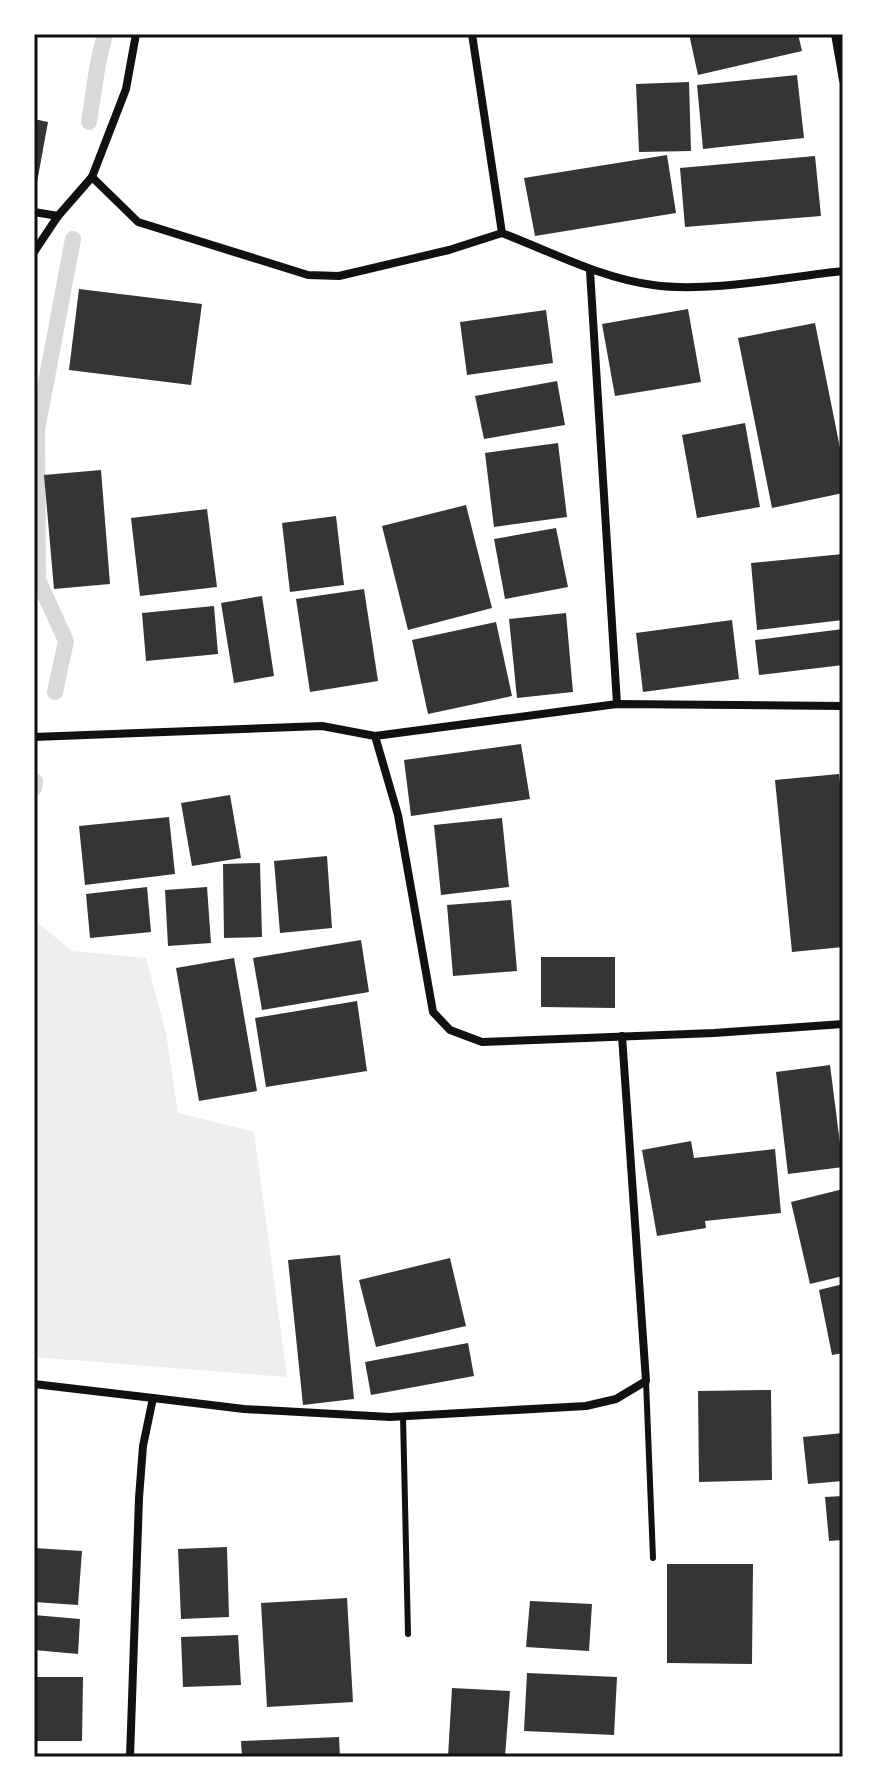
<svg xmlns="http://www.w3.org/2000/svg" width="877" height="1791" font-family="Karla,sans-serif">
  <rect width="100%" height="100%" fill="#fff"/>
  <path fill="#eee" d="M34 920 72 951 146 958 166 1033 178 1113 254 1132 287 1377 34 1357Z"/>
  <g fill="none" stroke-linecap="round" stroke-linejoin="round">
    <g stroke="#d9d9d9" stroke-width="16">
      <path d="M89 122 98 63 105 34"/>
      <path d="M55 692 66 641 38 580 37 430 73 239"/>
      <path d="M34 788 35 781"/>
    </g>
  </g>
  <g fill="#353535">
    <path d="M689 34H798L802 51 698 75Z"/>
    <path d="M797 75 804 138 703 149 697 85Z"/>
    <path d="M689 82 691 151 639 152 636 84Z"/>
    <path d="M34 119 48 122 36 188H34Z"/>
    <path d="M667 155 676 213 535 236 524 178Z"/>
    <path d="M815 156 821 216 685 227 680 168Z"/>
    <path d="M79 289 202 304 191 385 69 370Z"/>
    <path d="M688 309 701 382 615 396 602 324Z"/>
    <path d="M546 310 553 363 467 375 460 322Z"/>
    <path d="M815 323 843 463V493L772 508 738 338Z"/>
    <path d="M557 381 565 425 484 439 475 396Z"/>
    <path d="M745 423 760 507 697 518 682 435Z"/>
    <path d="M558 443 567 517 494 527 485 453Z"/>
    <path d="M101 470 110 584 54 589 44 475Z"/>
    <path d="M466 505 492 608 408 630 382 526Z"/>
    <path d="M207 509 217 587 140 596 131 518Z"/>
    <path d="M336 516 344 585 290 592 282 523Z"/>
    <path d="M556 528 568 587 505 599 494 539Z"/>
    <path d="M843 554V620L757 630 751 563Z"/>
    <path d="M364 589 378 681 310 692 296 599Z"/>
    <path d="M262 596 274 676 234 683 221 603Z"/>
    <path d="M214 606 218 654 146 661 142 613Z"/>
    <path d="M566 613 573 692 517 698 509 619Z"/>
    <path d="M732 620 739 679 643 692 636 633Z"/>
    <path d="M496 622 512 696 428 714 412 640Z"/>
    <path d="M843 629V665L759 675 755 640Z"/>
    <path d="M521 744 530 799 411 816 404 760Z"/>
    <path d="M839 774 843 812V947L792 952 775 780Z"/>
    <path d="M230 795 241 858 192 866 181 803Z"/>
    <path d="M169 817 175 874 85 885 79 826Z"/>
    <path d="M502 818 509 887 441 895 434 825Z"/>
    <path d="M327 856 332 928 280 933 274 861Z"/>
    <path d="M260 863 262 937 224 938 223 864Z"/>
    <path d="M147 887 151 932 90 938 86 894Z"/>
    <path d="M207 887 211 943 168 946 165 890Z"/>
    <path d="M511 900 517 971 453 976 447 905Z"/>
    <path d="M361 940 369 992 262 1010 253 958Z"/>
    <path d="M541 957H615V1008L541 1007Z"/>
    <path d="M234 958 257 1091 199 1101 176 968Z"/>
    <path d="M357 1001 367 1071 266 1087 255 1018Z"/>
    <path d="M830 1065 843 1167 788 1174 776 1072Z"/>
    <path d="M691 1141 694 1158 775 1149 781 1213 705 1221 706 1228 657 1236 642 1150Z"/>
    <path d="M843 1189V1276L810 1284 791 1202Z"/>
    <path d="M340 1255 354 1399 303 1405 288 1260Z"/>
    <path d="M450 1258 466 1326 376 1347 359 1280Z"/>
    <path d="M843 1284V1353L832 1355 819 1290Z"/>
    <path d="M468 1343 474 1376 371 1395 365 1362Z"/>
    <path d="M771 1390 772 1480 699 1482 698 1391Z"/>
    <path d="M843 1433V1481L808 1484 803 1437Z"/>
    <path d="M843 1496V1540L829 1541 825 1497Z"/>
    <path d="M227 1547 229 1617 181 1619 178 1549Z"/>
    <path d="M34 1548 82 1551 78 1605 34 1602Z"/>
    <path d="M667 1564H753L752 1664 667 1663Z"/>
    <path d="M347 1598 353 1702 267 1707 261 1603Z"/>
    <path d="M530 1601 592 1604 589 1651 526 1647Z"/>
    <path d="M34 1615 80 1619 78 1654 34 1650Z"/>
    <path d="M238 1635 241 1685 183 1687 181 1637Z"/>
    <path d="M527 1673 617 1677 614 1735 524 1731Z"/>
    <path d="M34 1677H83L82 1741H34Z"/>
    <path d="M452 1688 510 1691 505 1757H448Z"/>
    <path d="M339 1737 340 1757H242L241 1741Z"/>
  </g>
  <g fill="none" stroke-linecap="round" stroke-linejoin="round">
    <g stroke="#111" stroke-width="6">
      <path d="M646 1381 653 1558"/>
      <path d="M403 1416 408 1634"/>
    </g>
    <g stroke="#111" stroke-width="8">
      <path d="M472 34 502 233C552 252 600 278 653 285 708 293 786 277 843 271"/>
      <path d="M835 34 843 80"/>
      <path d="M92 177 138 222 308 275 339 276 449 250 502 233"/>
      <path d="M34 212 58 216"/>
      <path d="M34 252 58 216 92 177 126 89 136 34"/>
      <path d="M590 271 617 704"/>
      <path d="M375 736 617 704 843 706"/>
      <path d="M34 737 322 726 375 736 398 815 433 1012 450 1030 482 1042 714 1033 843 1024"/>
      <path d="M34 1384 153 1398"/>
      <path d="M130 1757 139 1498 143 1446 153 1398 244 1409 390 1417 586 1406 616 1399 646 1381 622 1036"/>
    </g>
  </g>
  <rect width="877" height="1791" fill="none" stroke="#ffffff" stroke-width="72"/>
  <rect x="36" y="36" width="805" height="1719" fill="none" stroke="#111" stroke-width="3"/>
</svg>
